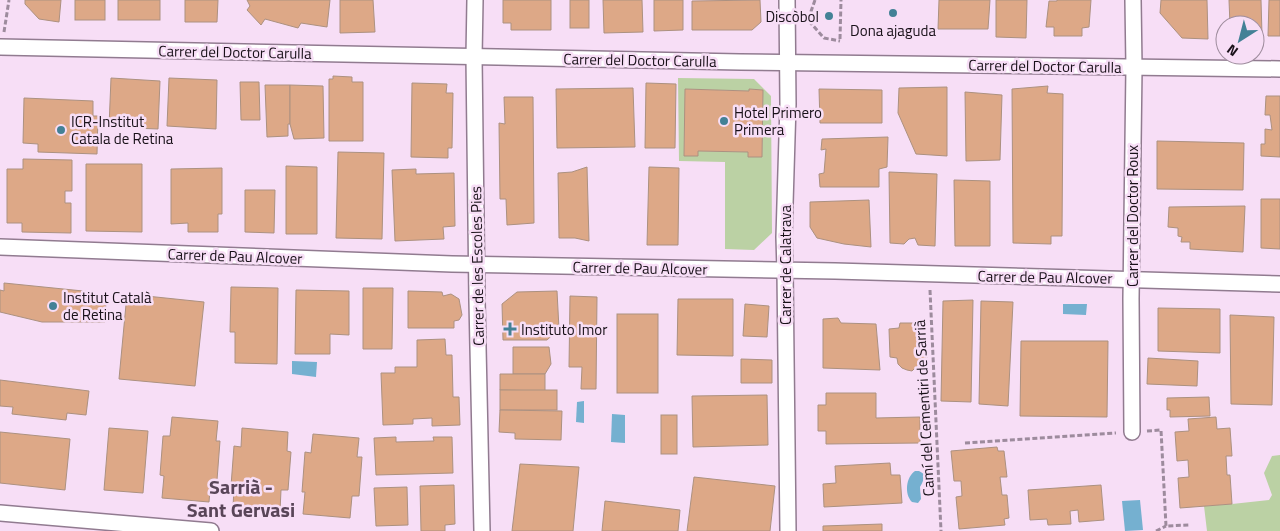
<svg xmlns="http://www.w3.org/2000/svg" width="1280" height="531" font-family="'Titillium Web',sans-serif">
  <rect width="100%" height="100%" fill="#f7def6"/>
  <g fill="#bbd1a4" fill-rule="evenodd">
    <path d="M678 78 754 79 771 96 772 233 754 250 725 249V162L679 161ZM686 89 749 91V89L763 90 762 157 748 152 698 151V156H684Z"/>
    <path d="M1280 455V531H1207L1204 506 1232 504 1269 500 1272 495 1264 473 1272 456Z"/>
  </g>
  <g fill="#75b0d0">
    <path d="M1063 304H1087L1086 315 1063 314Z"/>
    <path d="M292 361 317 362 316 377 292 374Z"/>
    <path d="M584 401V423L576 422 577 402Z"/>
    <path d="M612 414 625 415V443L611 442Z"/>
    <path d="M915 471H919L924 474C924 479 923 482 920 487L921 499 918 503 912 502C904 494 906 477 915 471Z"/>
    <path d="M1140 500 1143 530 1125 531 1122 501Z"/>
  </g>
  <g fill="#dda887" stroke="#ac9180">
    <path d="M25 0H61L59 22 39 19 25 4Z"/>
    <rect x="75" y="0" width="30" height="20"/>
    <rect x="118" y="0" width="42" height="20"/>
    <path d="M185 0H218L217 22H185Z"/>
    <path d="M247 0H330L327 27 301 23 298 28 265 19 261 25 247 10 250 6Z"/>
    <path d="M340 0H373L375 32 340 33Z"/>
    <path d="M503 0H551V30H511V23H503Z"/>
    <rect x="570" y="0" width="19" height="28"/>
    <path d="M603 0H642L643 32 604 33Z"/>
    <path d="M654 0H683V30L654 31Z"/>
    <path d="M760 0 761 22 752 30H692V1Z"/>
    <path d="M939 0H990L988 29H938Z"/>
    <path d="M996 0H1027L1026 38 996 37Z"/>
    <path d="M1057 0H1091L1089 27 1082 28V36H1054V27H1046L1049 1H1057Z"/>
    <path d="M1161 0H1207L1208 39 1182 38 1160 13Z"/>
    <path d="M1229 0H1261L1262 35H1255V25H1230Z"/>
    <path d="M1269 0H1280V36H1268Z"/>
    <path d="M333 76 352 77V82H363V141H329V79H333Z"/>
    <path d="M111 78 160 81 158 129 109 127Z"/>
    <path d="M169 78 217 80 216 129 167 126Z"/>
    <path d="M240 82H259L260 120H241Z"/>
    <path d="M412 83 447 84 446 93H453L452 148H448V158L411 157Z"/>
    <path d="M646 83 676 84 675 148H645Z"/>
    <path d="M265 85H290V124H288V136L267 137Z"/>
    <path d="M290 85 323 86 324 138 294 139 290 124Z"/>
    <path d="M1048 86 1047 93 1063 94 1062 236H1051V244L1013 243 1012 89Z"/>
    <path d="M947 87V156L916 154 898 113 899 88Z"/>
    <path d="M633 88 635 147 557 148 556 89Z"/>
    <path d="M685 89 749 91V89L763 90 762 157H748V152L698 151V156H684Z"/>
    <path d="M819 89 882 90V123H820Z"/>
    <path d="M965 92 1002 95 1000 160 966 161Z"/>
    <path d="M1266 96H1280V157L1261 156V144H1265V129L1272 130 1270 115H1265Z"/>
    <path d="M504 97H533L534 223 507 225 506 199H500L499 123 505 124Z"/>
    <path d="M24 98 93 101V116H98L97 154 38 152V144L23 143Z"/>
    <path d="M888 137 887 167 879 169V187H820L819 174 824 173 826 149 821 150 822 139Z"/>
    <path d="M1157 141 1244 143 1243 190 1157 189Z"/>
    <path d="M338 152 384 153 382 239 336 238Z"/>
    <path d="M23 159 72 160V191H65V203H71V233L22 232V223H7V169H23Z"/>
    <path d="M86 164H142V232L86 231Z"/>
    <path d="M286 166 317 167V234H286Z"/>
    <path d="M587 167 589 241 575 238H559L558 173 572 172Z"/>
    <path d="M649 167 679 168 678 245H647Z"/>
    <path d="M222 168V214H218V232H188V223L171 224V169Z"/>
    <path d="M416 169V174L454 173 455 226 443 227 444 239 395 241 392 170Z"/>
    <path d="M889 172 937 174 935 246 918 245 915 238 909 239 904 244 890 243Z"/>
    <path d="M954 180 990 181V246H955Z"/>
    <path d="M245 190H275L274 233 245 232Z"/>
    <path d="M1261 199H1280V249L1261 248Z"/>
    <path d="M869 200 871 247 844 244 817 238 810 227V202Z"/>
    <path d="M1245 206 1243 252 1190 249V242H1181L1182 237 1178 236V228L1168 227 1169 207Z"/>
    <path d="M4 283 93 292V300L106 301 105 322H42L0 312V290L4 291Z"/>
    <path d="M231 287 278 288 277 364 235 363V332H230Z"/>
    <path d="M363 288H393L392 349H363Z"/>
    <path d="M296 290 349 291V335L330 334V354H295Z"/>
    <path d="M408 291 442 292 443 296 451 294 459 299 462 315 459 320 454 321V328H408Z"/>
    <path d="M557 291 559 329 547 340H503L502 304 517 292Z"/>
    <path d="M127 294 204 302 195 386 119 379Z"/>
    <path d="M570 296 597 297 596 389H581L582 367H569Z"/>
    <path d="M678 299H733V356L677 355Z"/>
    <path d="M973 300 971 402 941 401 943 301Z"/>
    <path d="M981 301 1013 302 1008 406 979 404Z"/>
    <path d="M745 304 769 306 767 337 743 336Z"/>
    <path d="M1158 308 1220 309V353L1158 351Z"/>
    <rect x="617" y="314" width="41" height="79"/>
    <path d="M1230 315 1274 317 1272 405 1231 404Z"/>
    <path d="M838 318 841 323 876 324 880 370 823 368V319Z"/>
    <path d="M900 323H916V327L926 329 927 359 919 360V364L912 371 907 370 902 368 898 364 897 358 890 357 889 329 899 328Z"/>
    <path d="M445 339 446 355H452L453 397H459L460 425 432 426V418L413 419V424L383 425 381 373H395V367H417V340Z"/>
    <path d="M1021 341H1108L1107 417 1020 416Z"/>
    <path d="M513 347H549L551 364 545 374H513Z"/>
    <path d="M1148 358 1198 361 1197 386 1147 384Z"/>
    <path d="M741 359 772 360V383H741Z"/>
    <path d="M500 374H545V391L500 390Z"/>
    <path d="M0 380 89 391 86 415 67 413 66 420 12 414 13 407 0 406Z"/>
    <rect x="500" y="390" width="57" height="20"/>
    <path d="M826 393H876V418L920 417V443L826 444V431H818V405H826Z"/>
    <path d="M767 395 768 445 693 447 692 396Z"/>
    <path d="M1209 397 1210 416 1170 417V410H1167V398Z"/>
    <path d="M500 410 562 411 561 440 515 439V433L499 432Z"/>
    <rect x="661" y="415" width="16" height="39"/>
    <path d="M172 417 218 421 216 441H220L217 480 211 479 209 502 162 498 164 476 160 475 163 436H170Z"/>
    <path d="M1216 417 1217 429 1230 428 1232 456H1226L1227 475H1230L1232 504 1180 508 1178 478 1189 477 1188 460 1177 461 1175 432 1189 431 1188 419Z"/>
    <path d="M109 428 148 431 143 493 104 490Z"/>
    <path d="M242 428 288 432 287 451 291 452 288 490H281L280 512 233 508 234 486H231L234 446 241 447Z"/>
    <path d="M0 432 70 439 65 490 0 483Z"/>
    <path d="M313 434 359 438 357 457H362L359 496H352L350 518 303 514 305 492H302L305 452 311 453Z"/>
    <path d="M396 437V442L434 441 433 437H452L453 473 376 475 374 438Z"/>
    <path d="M997 447 998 451H1004L1007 477H1000L1002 495H1007L1009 518 1004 519 1005 525 959 529 956 497 962 496 961 481H954L951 451Z"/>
    <path d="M890 463 891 475H900L902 503 824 507 823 484 836 483 835 466Z"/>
    <path d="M520 464 579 467 573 531H512Z"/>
    <path d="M694 477 775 486 770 531H687Z"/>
    <path d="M454 485 455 524 445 525V531H421L420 486Z"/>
    <path d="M1101 485 1104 520 1079 522 1078 510 1070 511 1071 524 1048 525 1047 519 1030 520 1028 490Z"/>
    <path d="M407 487 408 525 376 526 374 488Z"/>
    <path d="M605 501 680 510 678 531H602Z"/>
    <path d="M882 524V531H823V526Z"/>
  </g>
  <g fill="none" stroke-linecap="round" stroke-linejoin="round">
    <g stroke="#917b90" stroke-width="18">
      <g id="minor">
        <path d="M475 0 474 57 477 301 482 531"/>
        <path d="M787 0 788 104 784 237 785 271 788 531"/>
        <path d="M0 47 740 62 1280 69"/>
        <path d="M0 247 452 264 835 271 1280 284"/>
        <path d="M1132 432 1131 299 1134 67 1133 0"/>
        <path d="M0 513 211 531"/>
      </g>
    </g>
    <g stroke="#9d8b9d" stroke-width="3" stroke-dasharray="5 2.5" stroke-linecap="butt">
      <path d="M815 0 808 20 824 38 840 41"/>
      <path d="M4 32 9 0"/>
      <path d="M840 39 841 0"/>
      <path d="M930 290 941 531"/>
      <path d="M1147 431 1161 430 1166 526 1189 525"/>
      <path d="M965 443 1116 433"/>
      <path d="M1156 531 1166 526"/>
    </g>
    <use href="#minor" stroke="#fff" stroke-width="15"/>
  </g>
  <g fill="#438196" stroke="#f7def6" stroke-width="2">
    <circle cx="893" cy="13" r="5"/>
    <circle cx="829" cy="16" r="5"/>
    <circle cx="724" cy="121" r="5"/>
    <circle cx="61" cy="130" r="5"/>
    <circle cx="53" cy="306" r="5"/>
    <path d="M507.5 321.5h5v5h5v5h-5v5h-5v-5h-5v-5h5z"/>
  </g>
  <g text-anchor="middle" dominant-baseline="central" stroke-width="5" stroke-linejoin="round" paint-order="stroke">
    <g font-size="15" fill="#181018" stroke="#f7def6" text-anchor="start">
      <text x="819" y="16" text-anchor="end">Discòbol</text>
      <text x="893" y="30" text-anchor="middle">Dona ajaguda</text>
      <text x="734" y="112">Hotel Primero<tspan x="734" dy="17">Primera</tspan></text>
      <text x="71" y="121">ICR-Institut<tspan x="71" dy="17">Catala de Retina</tspan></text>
      <text x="63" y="297">Institut Català<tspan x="63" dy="17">de Retina</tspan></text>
      <text x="521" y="329">Instituto Imor</text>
    </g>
    <g font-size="15" fill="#181018" stroke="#f7def6">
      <text transform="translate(235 52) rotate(1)">Carrer del Doctor Carulla</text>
      <text transform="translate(640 60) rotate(1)">Carrer del Doctor Carulla</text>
      <text transform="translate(1045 66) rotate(1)">Carrer del Doctor Carulla</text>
      <text transform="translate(1132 216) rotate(-90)">Carrer del Doctor Roux</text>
      <text transform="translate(235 256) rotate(2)">Carrer de Pau Alcover</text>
      <text transform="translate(785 265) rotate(-90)">Carrer de Calatrava</text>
      <text transform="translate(477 266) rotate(-91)">Carrer de les Escoles Pies</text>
      <text transform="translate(640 268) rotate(1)">Carrer de Pau Alcover</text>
      <text transform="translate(1045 277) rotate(1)">Carrer de Pau Alcover</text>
      <text transform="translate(924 408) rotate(-93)">Camí del Cementiri de Sarrià</text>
    </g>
    <g font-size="20" font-weight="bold" fill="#594558" stroke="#f7def6">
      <text x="241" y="486">Sarrià -<tspan x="241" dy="23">Sant Gervasi</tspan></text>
    </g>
  </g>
  <g transform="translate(1240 40) rotate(216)"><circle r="24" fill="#f7def6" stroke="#9e8c9d"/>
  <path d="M0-4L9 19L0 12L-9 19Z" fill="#438196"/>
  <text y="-8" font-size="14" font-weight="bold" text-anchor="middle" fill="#181018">N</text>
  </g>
</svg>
